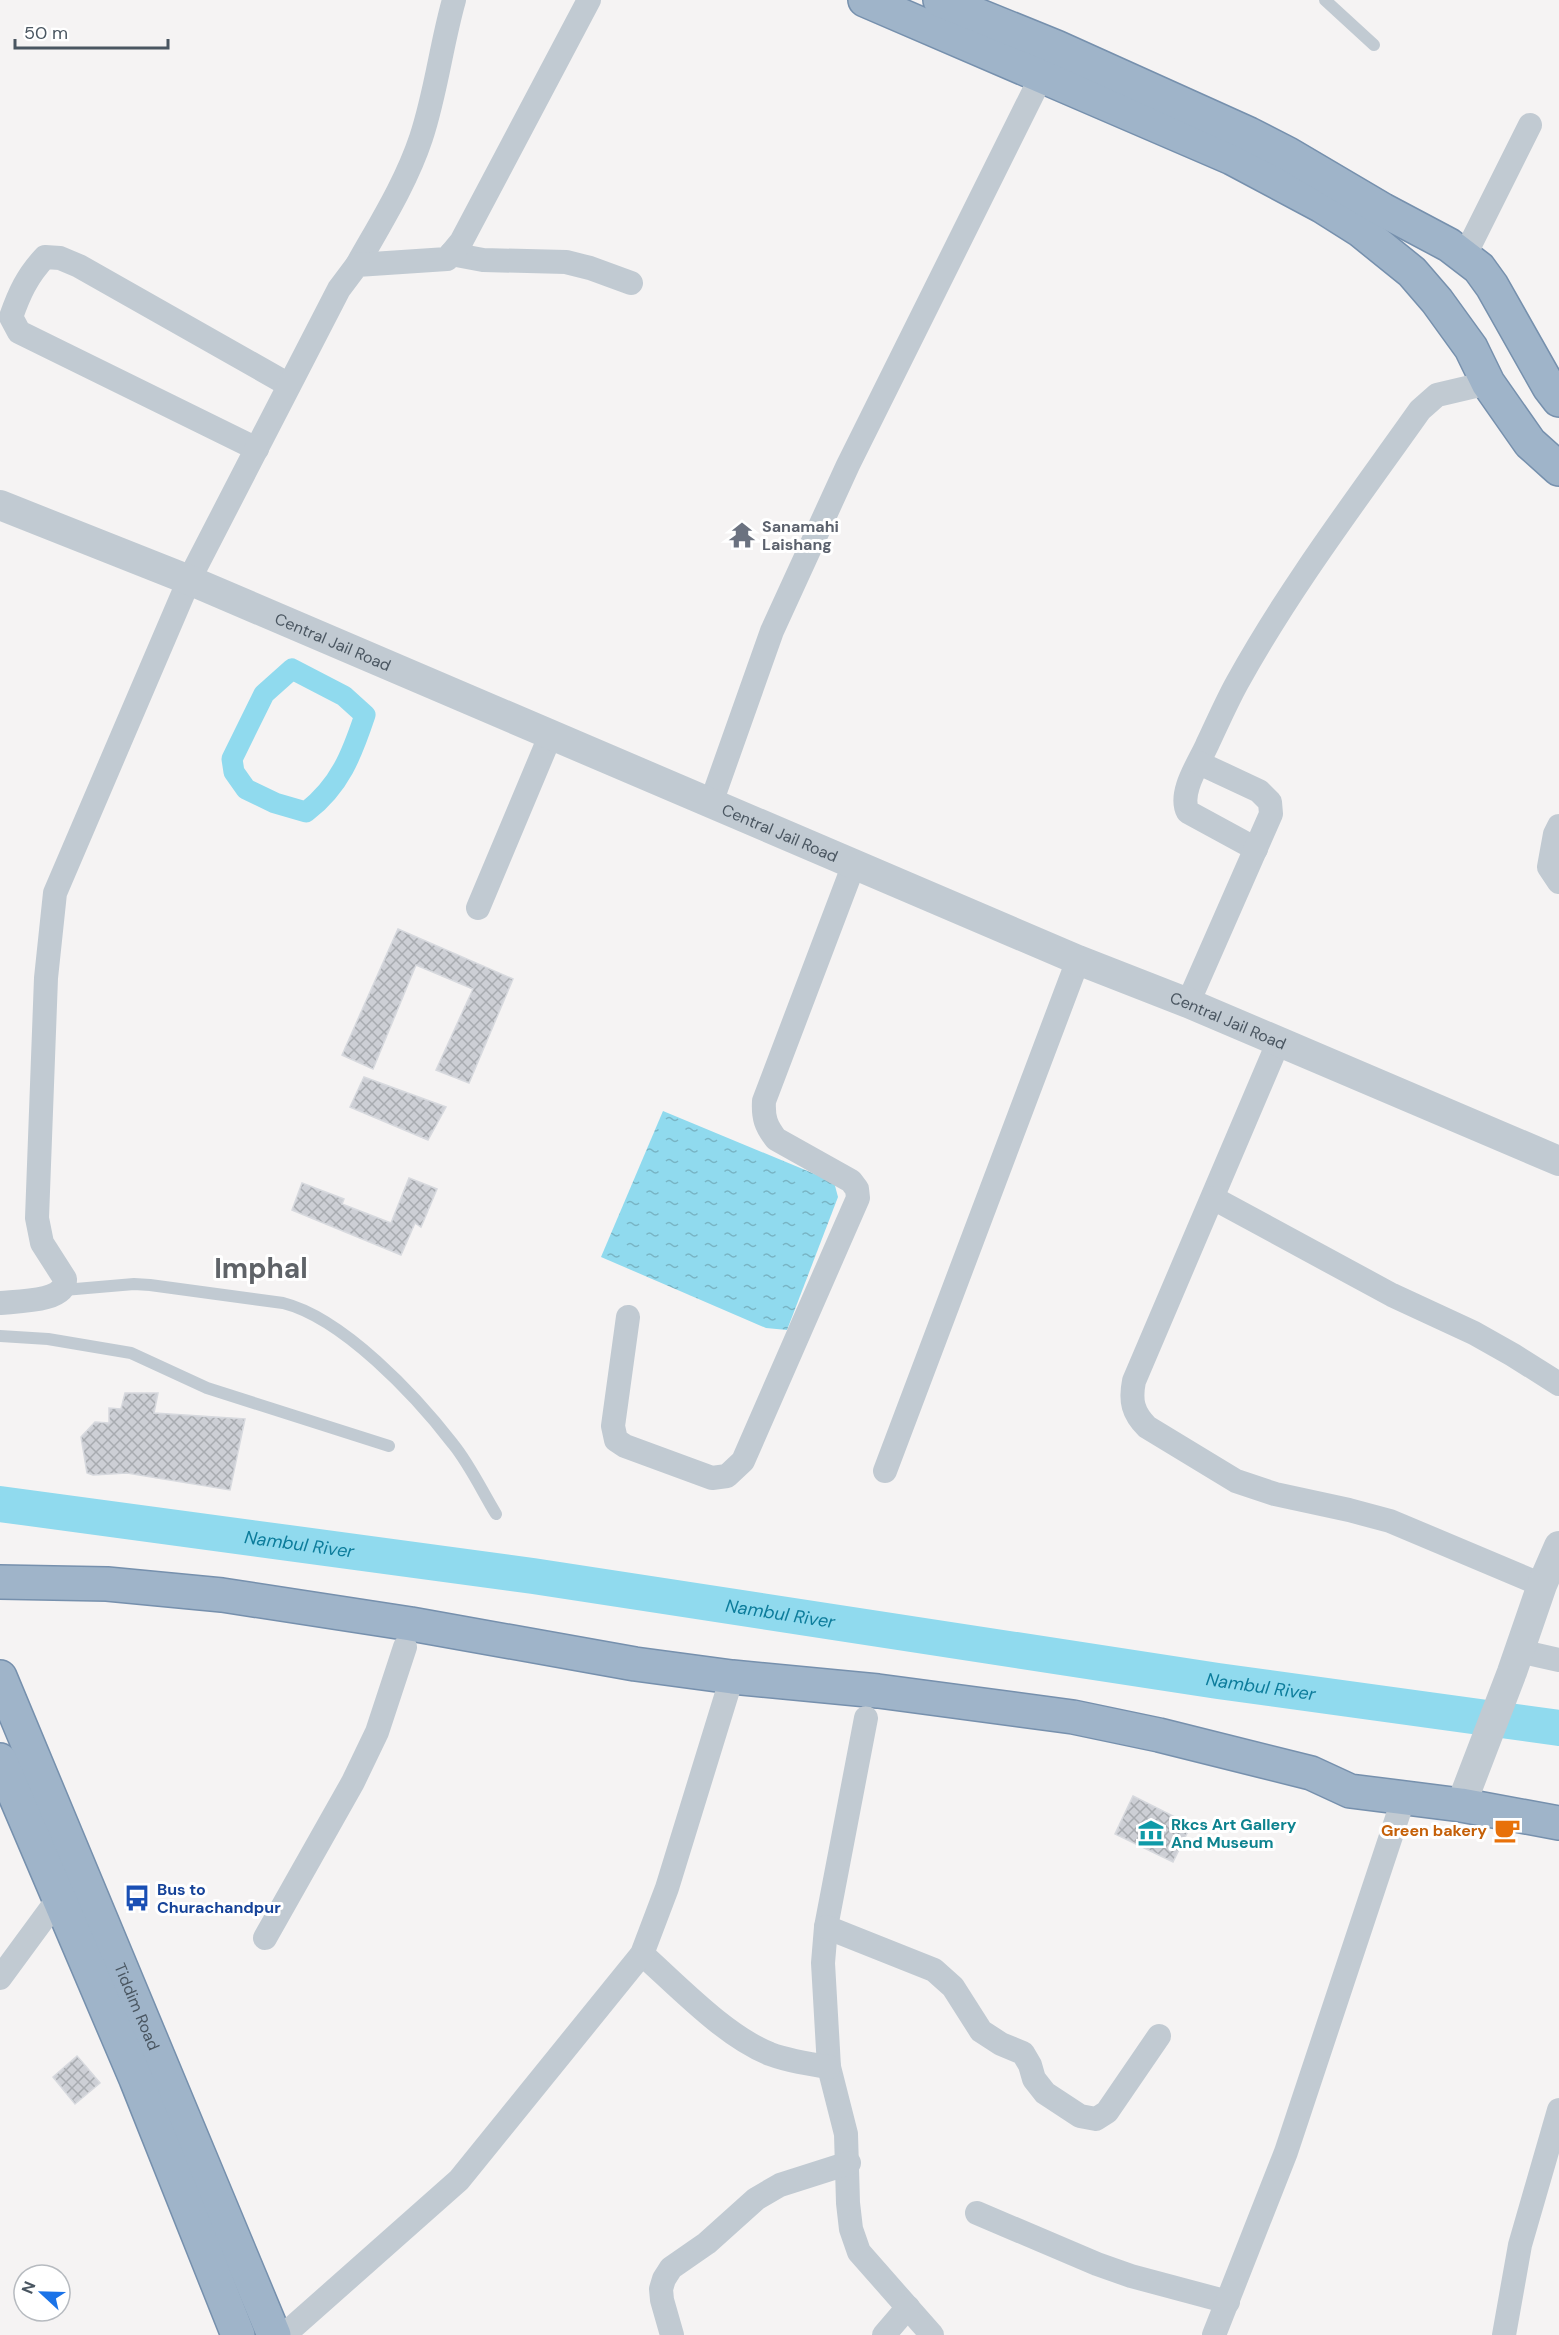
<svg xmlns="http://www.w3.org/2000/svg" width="1559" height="2335" font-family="'DM Sans',sans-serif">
  <defs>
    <pattern id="water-ripples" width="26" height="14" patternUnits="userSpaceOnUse" patternTransform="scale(1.5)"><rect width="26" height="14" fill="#90daee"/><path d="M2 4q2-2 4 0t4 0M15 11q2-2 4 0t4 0" fill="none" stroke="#78b4c4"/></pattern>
    <pattern id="building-cross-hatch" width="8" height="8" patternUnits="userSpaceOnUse" patternTransform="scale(1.5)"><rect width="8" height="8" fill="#cdcfd5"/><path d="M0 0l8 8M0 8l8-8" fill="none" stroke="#a8abb0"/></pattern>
  </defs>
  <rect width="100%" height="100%" fill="#f5f3f3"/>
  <path fill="url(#water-ripples)" d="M663 1111 834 1182 838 1197 787 1330 766 1328 601 1257Z"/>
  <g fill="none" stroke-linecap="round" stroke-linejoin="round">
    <path stroke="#90daee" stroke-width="21" d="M292 669 344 696 365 715C352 754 340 786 306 812L275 803 246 789 234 772 232 759 264 694Z"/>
    <path stroke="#90daee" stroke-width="36" id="s1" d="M0 1504 533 1576 1218 1681 1559 1728"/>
  </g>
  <g fill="url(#building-cross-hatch)" stroke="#d7d9de" stroke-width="1.5">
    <path d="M398 929 513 979 469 1083 436 1070 473 989 416 965 373 1069 342 1055Z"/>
    <path d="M364 1077 446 1107 428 1140 350 1107Z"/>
    <path d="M409 1178 437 1189 421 1227 415 1223 401 1255 292 1210 302 1183 344 1199 342 1204 391 1223Z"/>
    <path d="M125 1393H158L154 1413 245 1419 230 1490 127 1473 93 1475 87 1473 81 1437 95 1422 109 1423V1408L121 1409Z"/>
    <path d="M1133 1796 1191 1825 1173 1862 1115 1834Z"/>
    <path d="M77 2056 100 2083 75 2104 53 2077Z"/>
  </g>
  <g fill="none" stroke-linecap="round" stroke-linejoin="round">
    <g stroke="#7690ad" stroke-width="36">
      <g id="trunk">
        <path d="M865 0 1232 158 1322 206 1360 230 1412 272 1437 301 1471 348 1488 383 1530 443 1559 469"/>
        <path d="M940 0 1056 47 1249 134 1288 154 1383 210 1449 245 1479 268 1492 286 1549 387 1559 400"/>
        <path d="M0 1582 107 1584 222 1595 411 1624 635 1664 732 1677 878 1691 1073 1717 1159 1735 1311 1773 1350 1791 1461 1805 1559 1823"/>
        <path id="s3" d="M0 1677 274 2335"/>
        <path d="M0 1760 136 2079 238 2335"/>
      </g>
    </g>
    <g stroke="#c1cad2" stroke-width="12">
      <path d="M1325 0 1374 45"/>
      <path d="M64 1290 134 1284 150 1285 283 1303C343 1318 416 1396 453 1444 470 1465 482 1491 496 1514"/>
      <path d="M0 1336 48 1339 131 1353 207 1388 389 1446"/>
    </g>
    <g stroke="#c1cad2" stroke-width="24">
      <path d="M451 254 483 260 566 262 590 268 631 283"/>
      <path d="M1465 255 1530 125"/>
      <path d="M357 265C380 224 406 183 421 138 436 93 441 46 454 0"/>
      <path d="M257 449 19 332 11 317C19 294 27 276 45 257L60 258 79 266 289 385"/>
      <path d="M711 803 772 631 848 465 1049 61"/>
      <path d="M1559 826 1555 834 1549 867 1559 882"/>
      <path d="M1256 849 1188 812C1178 793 1199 763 1207 745 1217 724 1226 703 1237 683 1290 587 1357 499 1420 410L1437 395 1488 383"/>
      <path d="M478 908 551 734"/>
      <path d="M1188 1003 1271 814 1270 802 1259 791 1199 763"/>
      <path d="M1278 1043 1134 1381C1130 1401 1133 1413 1147 1427L1236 1481 1275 1494 1349 1510 1390 1521 1542 1585"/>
      <path d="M1213 1198 1392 1295 1474 1333 1513 1355 1559 1384"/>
      <path d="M0 1303C18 1301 66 1302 65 1279L42 1243 37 1218 46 978 55 893 189 580 339 289 357 265 447 259 461 242 589 0"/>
      <path d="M628 1317 613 1426 616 1440 625 1446 712 1478 727 1476 743 1461 858 1198 857 1189 851 1181 776 1139C766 1126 763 1118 764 1101L854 864"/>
      <path d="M885 1471 1078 960"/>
      <path d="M1519 1651 1559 1660"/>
      <path d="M866 1718 826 1927 823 1963 829 2067 846 2134 848 2203 851 2229 859 2252 932 2335"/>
      <path d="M826 1927 934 1970 953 1987 981 2031 1001 2044 1023 2053 1030 2065 1034 2079 1045 2093 1080 2116 1096 2119 1107 2112 1159 2036"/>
      <path d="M265 1938 353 1782 377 1732 405 1647"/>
      <path d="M642 1954C679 1987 725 2036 770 2054 789 2061 809 2064 829 2067"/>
      <path d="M0 1978 58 1899"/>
      <path d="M977 2213 1097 2264 1131 2276 1228 2302"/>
      <path d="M284 2335 459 2180 642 1954 667 1888 732 1677"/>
      <path d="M672 2335 662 2300 661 2289 664 2279 671 2268 707 2243 756 2199 780 2185 849 2163"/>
      <path d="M884 2335 908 2307"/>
      <path d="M1214 2335 1286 2152 1404 1797"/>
      <path d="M1504 2335 1520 2245 1559 2110"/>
    </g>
    <g stroke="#c1cad2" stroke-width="30">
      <path id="s2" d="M0 505 189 580 1078 960 1188 1003 1559 1161"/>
      <path d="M1461 1805 1512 1672 1542 1585 1559 1546"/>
    </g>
    <use href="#trunk" stroke="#9fb4c9" stroke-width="33"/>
  </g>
  <defs>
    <g id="temple-bare" transform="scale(2.07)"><path d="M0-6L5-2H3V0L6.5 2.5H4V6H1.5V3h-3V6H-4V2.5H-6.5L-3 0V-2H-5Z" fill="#6b7280" stroke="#fff" stroke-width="2.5" paint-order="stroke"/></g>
    <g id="cafe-bare" transform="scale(2.07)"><path d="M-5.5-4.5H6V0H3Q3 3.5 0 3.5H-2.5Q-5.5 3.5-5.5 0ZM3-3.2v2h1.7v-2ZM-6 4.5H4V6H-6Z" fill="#e8710a" stroke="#fff" stroke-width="2.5" paint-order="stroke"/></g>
    <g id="museum-bare" transform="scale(2.07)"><path d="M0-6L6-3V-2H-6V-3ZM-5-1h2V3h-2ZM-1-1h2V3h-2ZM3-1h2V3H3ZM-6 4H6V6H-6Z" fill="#0f9aa8" stroke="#fff" stroke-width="2.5" paint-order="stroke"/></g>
    <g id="bus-bare" transform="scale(2.07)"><path d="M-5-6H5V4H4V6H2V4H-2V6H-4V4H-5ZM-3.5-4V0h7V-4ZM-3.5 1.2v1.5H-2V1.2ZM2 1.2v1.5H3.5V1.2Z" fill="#1a4fb4" stroke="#fff" stroke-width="2.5" paint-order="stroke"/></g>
  </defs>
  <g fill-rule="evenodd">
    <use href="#temple-bare" x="742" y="535"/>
    <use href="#cafe-bare" x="1507" y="1830"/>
    <use href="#museum-bare" x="1151" y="1833"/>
    <use href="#bus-bare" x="137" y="1898"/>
  </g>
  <g text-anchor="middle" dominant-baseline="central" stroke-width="6" stroke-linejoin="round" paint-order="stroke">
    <g font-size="16" font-weight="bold" fill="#5b616d" stroke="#fff" text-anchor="start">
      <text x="762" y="526">Sanamahi<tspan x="762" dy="18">Laishang</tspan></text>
    </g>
    <g font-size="16" fill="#4a5661" stroke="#fff">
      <text stroke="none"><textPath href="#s2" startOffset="360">Central Jail Road</textPath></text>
      <text stroke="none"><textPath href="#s2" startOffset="846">Central Jail Road</textPath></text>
      <text stroke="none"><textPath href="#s2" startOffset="1332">Central Jail Road</textPath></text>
      <text stroke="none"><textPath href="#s3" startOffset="357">Tiddim Road</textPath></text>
    </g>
    <g font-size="16" font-weight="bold" fill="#0d838f" stroke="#fff" text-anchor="start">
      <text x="1171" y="1824">Rkcs Art Gallery<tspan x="1171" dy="18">And Museum</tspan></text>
    </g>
    <g font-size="16" font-weight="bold" fill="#c56008" stroke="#fff" text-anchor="end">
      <text x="1487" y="1830">Green bakery</text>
    </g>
    <g font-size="16" font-weight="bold" fill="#164399" stroke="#fff" text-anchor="start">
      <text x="157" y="1889">Bus to<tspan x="157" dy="18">Churachandpur</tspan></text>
    </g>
    <g font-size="18" font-style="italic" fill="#0c7c9b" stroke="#fff">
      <text stroke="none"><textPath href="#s1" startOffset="302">Nambul River</textPath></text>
      <text stroke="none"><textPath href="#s1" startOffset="788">Nambul River</textPath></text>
      <text stroke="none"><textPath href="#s1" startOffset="1274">Nambul River</textPath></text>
    </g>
    <g font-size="28" font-weight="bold" fill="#5f6368" stroke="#fff">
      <text x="261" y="1268">Imphal</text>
    </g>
  </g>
  <g transform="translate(42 2293) rotate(292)"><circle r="28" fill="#ffffff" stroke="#b7bbc0" stroke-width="1.5"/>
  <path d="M0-4.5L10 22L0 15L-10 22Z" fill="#1a73e8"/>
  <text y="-9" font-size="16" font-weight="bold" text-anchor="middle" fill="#4a5661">N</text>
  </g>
  <path d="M15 39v9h153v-9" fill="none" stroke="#4a5661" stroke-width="3"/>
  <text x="24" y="39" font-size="18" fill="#4a5661" stroke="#ffffff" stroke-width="4.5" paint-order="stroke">50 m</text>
</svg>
